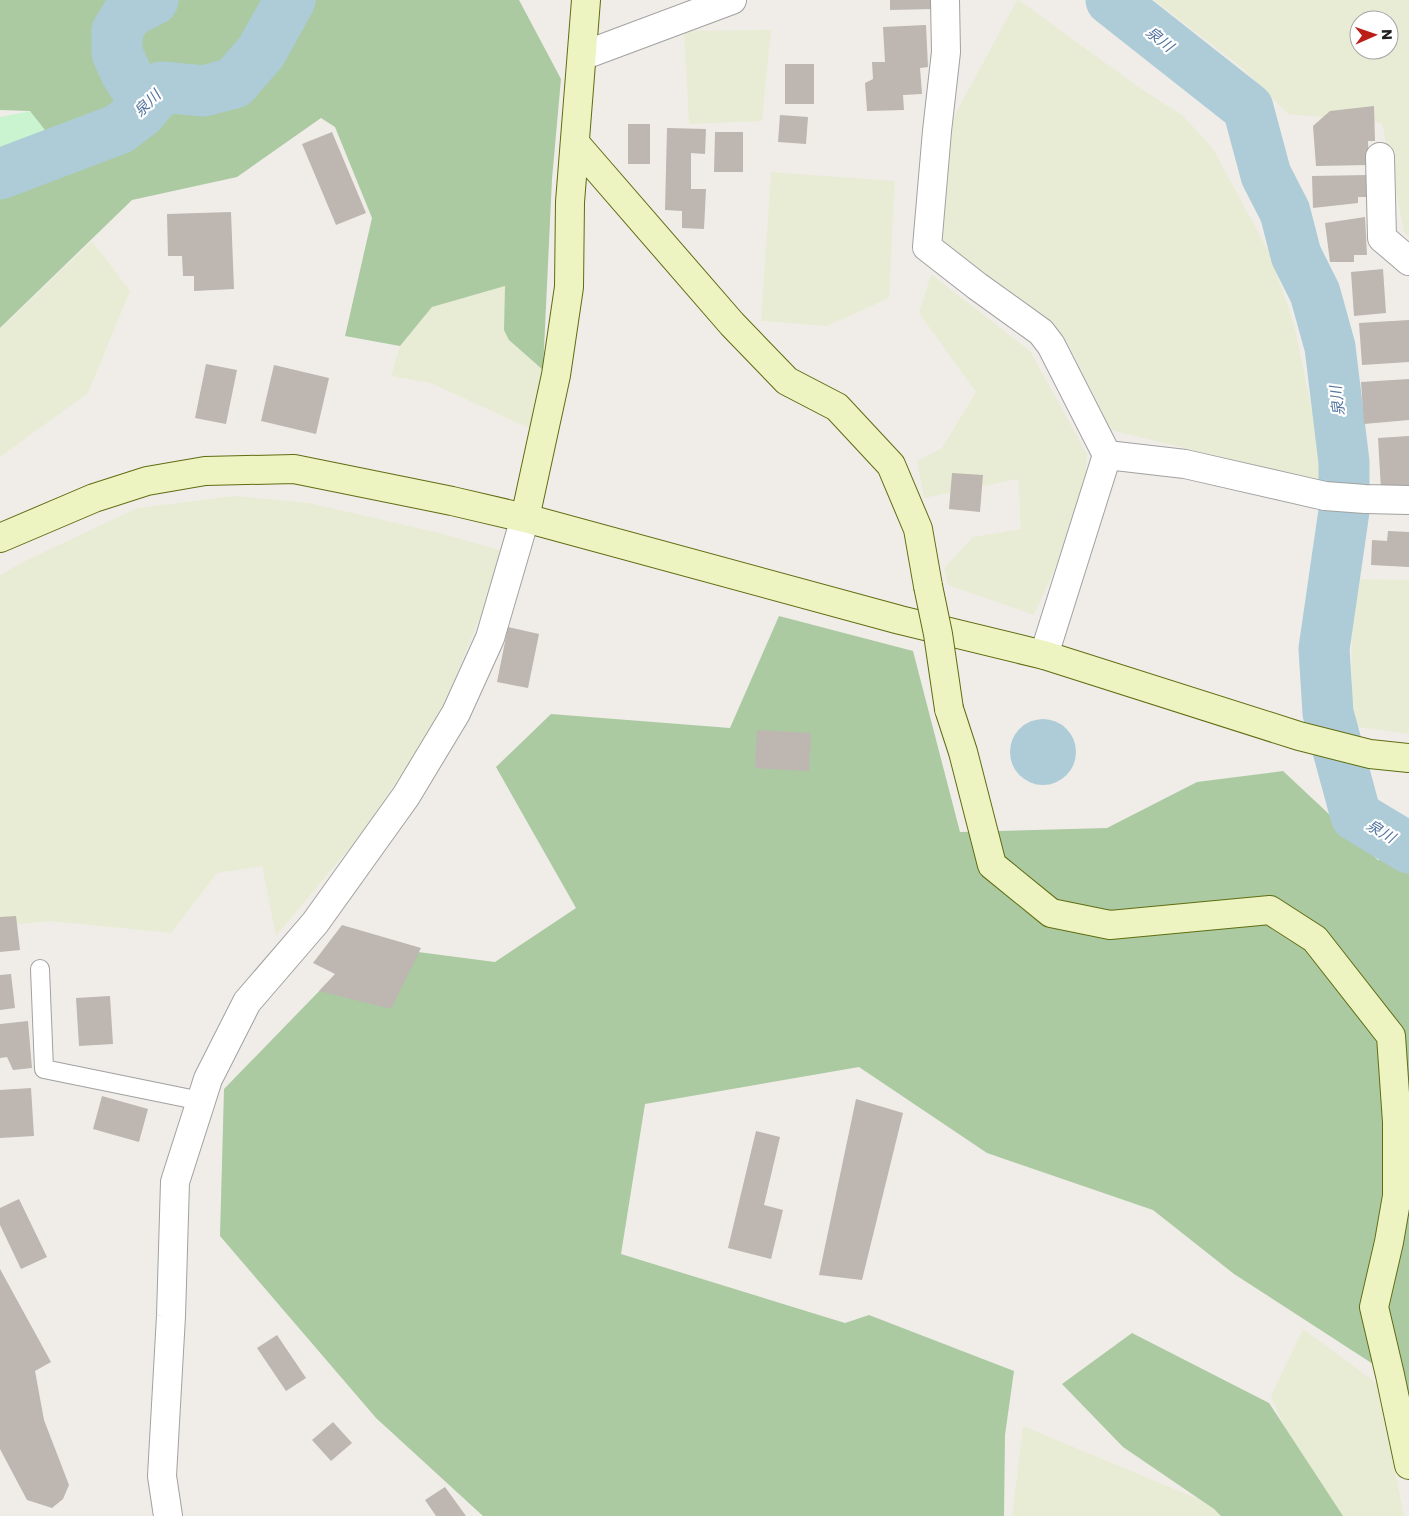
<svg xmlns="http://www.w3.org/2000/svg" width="1409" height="1516" font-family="Poppins,'Noto Sans JP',sans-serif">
  <rect width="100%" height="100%" fill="#f0ede8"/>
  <g fill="#e9ecd5" fill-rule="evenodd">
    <path d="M1017 0H1019L1137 86 1182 115 1212 147 1269 252 1294 324 1327 483 1111 430 1064 336 994 279 935 240 945 133Z"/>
    <path d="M1154 0H1409V238L1404 232 1382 123 1288 114 1243 69ZM1359 20H1389V50H1359Z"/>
    <path d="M771 30 762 121 689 124 684 31Z"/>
    <path d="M771 172 895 181 889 298 827 326 761 321Z"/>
    <path d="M92 241 130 291 88 393 0 457V329Z"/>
    <path d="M931 274 1030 351 1087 454 1085 503 1034 615 948 585 944 568 973 537 1021 529 1018 479 924 498 917 461 942 448 976 392 919 313Z"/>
    <path d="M505 286 509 340 543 370 533 430 431 383 391 376 400 346 432 307Z"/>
    <path d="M234 496 309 503 439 533 507 552 438 719 363 832 276 936 262 866 217 873 171 933 49 921 0 926V575L23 562 137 508Z"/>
    <path d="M1352 579 1409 580V734L1351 726Z"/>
    <path d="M1303 1329 1378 1384 1404 1516H1341L1302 1469 1271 1396Z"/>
    <path d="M1023 1426 1208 1503 1221 1516H1012Z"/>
  </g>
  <g fill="#abcaa1">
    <path d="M0 0H519L561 79 552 179 543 370 509 340 504 330 505 286 432 307 400 346 345 336 372 218 335 127 321 118 237 177 132 200 0 328V192L55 164 30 111 0 110Z"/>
    <path d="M779 616 913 651 960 832 1107 828 1197 782 1283 771 1378 860 1409 862V1463L1390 1375 1234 1274 1153 1210 987 1153 859 1067 645 1104 621 1254 845 1323 869 1315 1014 1371 1005 1435 1004 1516H483L376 1418 220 1236 224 1089 364 945 495 962 576 908 496 767 551 714 730 728Z"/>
    <path d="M1132 1333 1269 1403 1343 1516H1221L1214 1509 1123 1447 1062 1384Z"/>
  </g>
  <path fill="#caf4d0" d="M30 111 45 130 0 153V117Z"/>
  <circle fill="#adccd8" cx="1043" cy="752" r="33"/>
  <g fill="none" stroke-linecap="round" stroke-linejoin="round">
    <g stroke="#adccd8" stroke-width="51">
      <path d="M1111 0 1248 108 1266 175 1285 212 1296 255 1315 293 1330 347 1344 462V511L1324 649 1328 713 1356 816 1409 848"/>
      <path d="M141 112 138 92 126 73 117 53V31L128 13 153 0"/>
      <path d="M0 174 119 129 141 112 162 87 203 91 234 83 261 52 290 0"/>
    </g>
  </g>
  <g fill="#bdb6b1">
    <path d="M890 0H933V9L890 10Z"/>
    <path d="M926 25 928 67 920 68 922 94 903 95 904 110 867 111 865 83 873 79 872 62H885L883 27Z"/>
    <rect x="785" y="64" width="29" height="40"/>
    <path d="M1374 106 1375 141H1368L1369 165 1316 166 1313 126 1330 111Z"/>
    <path d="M780 115 808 117 806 144 778 142Z"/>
    <rect x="628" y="124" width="22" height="40"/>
    <path d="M667 128 706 129 705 154 691 153V189H706L704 229 682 228V211L665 210Z"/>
    <path d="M332 132 366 213 336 225 302 144Z"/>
    <path d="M715 132H743V172H714Z"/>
    <path d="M1368 175 1369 197H1358V203L1313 208 1312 176Z"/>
    <path d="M231 212 234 289 194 291V276H183L182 256H168L167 214Z"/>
    <path d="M1365 217 1367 255H1354V262H1330L1325 223Z"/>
    <path d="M1383 269 1386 313 1354 316 1351 272Z"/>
    <path d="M1409 320V362L1362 365 1359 323Z"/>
    <path d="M206 364 237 370 226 424 195 418Z"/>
    <path d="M274 365 329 378 316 434 261 421Z"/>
    <path d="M1409 379V420L1364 424 1361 382Z"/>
    <path d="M1409 436V487L1381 489 1378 438Z"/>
    <path d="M952 473 983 475 980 512 949 509Z"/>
    <path d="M1388 531 1409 532V567L1371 565 1372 540 1387 541Z"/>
    <path d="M508 627 539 634 528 688 497 682Z"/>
    <path d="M757 730 811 733 809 771 755 768Z"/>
    <path d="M16 916 20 950 0 952V917Z"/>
    <path d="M342 925 421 948 391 1009 319 991 335 974 313 963Z"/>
    <path d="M11 974 15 1008 0 1010V975Z"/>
    <path d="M110 996 113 1044 79 1046 76 998Z"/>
    <path d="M28 1021 32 1068 13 1070 7 1057 0 1058V1024Z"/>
    <path d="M31 1088 34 1136 0 1138V1090Z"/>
    <path d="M102 1096 148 1109 139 1142 93 1129Z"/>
    <path d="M856 1099 903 1113 862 1280 819 1275Z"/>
    <path d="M756 1131 780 1137 764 1205 783 1210 771 1259 728 1248Z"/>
    <path d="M19 1199 47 1257 21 1269 0 1225V1208Z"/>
    <path d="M0 1269 51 1362 35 1371 44 1420 69 1485 63 1499 52 1508 27 1500 0 1449Z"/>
    <path d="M277 1335 306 1378 286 1391 257 1348Z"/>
    <path d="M333 1422 352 1443 331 1461 312 1440Z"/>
    <path d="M445 1487 466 1516H436L425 1500Z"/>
  </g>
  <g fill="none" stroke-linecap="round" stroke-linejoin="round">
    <g stroke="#a1a1a1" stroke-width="20">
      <path id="lane" d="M40 969 44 1069 201 1101"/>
    </g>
    <g stroke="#a1a1a1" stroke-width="30">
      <g id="street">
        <path d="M945 0 946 52 937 131 927 247 977 286 1041 332 1051 345 1107 455 1185 464 1325 496 1365 499 1409 500"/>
        <path d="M582 56 732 0"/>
        <path d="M1380 157 1382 238 1409 261"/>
        <path d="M1044 655 1107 455"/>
        <path d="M168 1516 162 1476 171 1316 175 1182 208 1079 247 1002 315 923 406 796 456 713 490 638 525 518"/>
      </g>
    </g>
    <g stroke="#5f6d11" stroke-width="30">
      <g id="secondary">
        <path d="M575 143 732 324 787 381 837 407 891 465 918 529 928 586"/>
        <path d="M525 518 556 375 569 287 570 202 586 0"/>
        <path d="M0 538 94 498 147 481 205 471 294 469 452 501 525 518 900 620 1044 655 1299 736 1370 754 1409 758"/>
        <path d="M949 709 963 752 992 865 1051 913 1110 925 1270 910 1315 939 1391 1036 1397 1122V1196L1389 1242 1374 1307 1390 1375 1409 1465"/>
      </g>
    </g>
    <use href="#lane" stroke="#fff" stroke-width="18"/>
    <use href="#street" stroke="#fff" stroke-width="28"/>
    <use href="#secondary" stroke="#eef3c2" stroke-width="28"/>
    <g stroke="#5f6d11" stroke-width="30" stroke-linecap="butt">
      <path id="secondary-bridge" d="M928 586 938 634 949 709"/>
    </g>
    <use href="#secondary-bridge" stroke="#eef3c2" stroke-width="28"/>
  </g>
  <g text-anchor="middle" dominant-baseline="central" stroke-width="4.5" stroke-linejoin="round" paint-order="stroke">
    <g font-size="15" font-style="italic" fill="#53759f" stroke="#fff">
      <text transform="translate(1160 39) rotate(38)">泉川</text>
      <text transform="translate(147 103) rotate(-45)">泉川</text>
      <text transform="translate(1337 401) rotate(-97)">泉川</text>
      <text transform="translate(1381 831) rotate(31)">泉川</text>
    </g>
  </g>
  <g transform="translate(1374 35) rotate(88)"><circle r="24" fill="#ffffff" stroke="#a6a6a6"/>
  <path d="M0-4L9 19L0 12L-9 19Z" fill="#bb1e16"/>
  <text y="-8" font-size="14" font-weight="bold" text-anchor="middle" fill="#202020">N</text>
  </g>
</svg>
